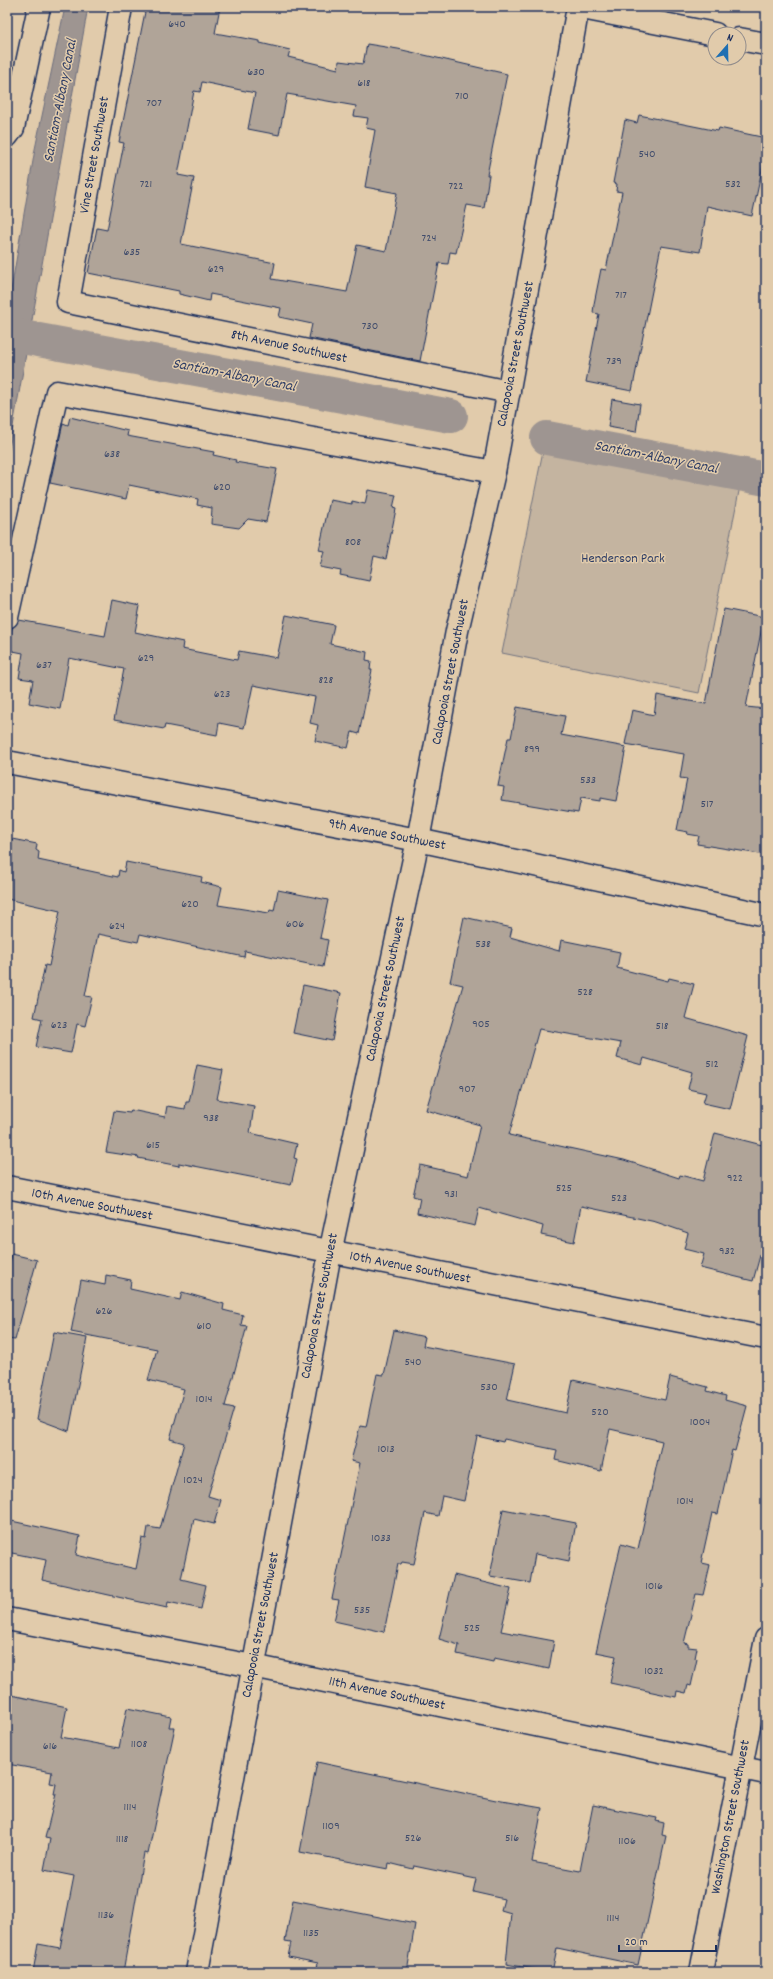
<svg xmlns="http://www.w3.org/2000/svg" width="773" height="1979" font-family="Dekko,sans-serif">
  <rect width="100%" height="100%" fill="#e1cbab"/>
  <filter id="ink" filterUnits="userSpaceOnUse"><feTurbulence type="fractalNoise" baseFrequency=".025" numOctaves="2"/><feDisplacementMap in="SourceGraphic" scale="8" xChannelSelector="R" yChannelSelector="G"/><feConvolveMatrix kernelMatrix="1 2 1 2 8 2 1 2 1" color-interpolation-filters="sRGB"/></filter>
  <g filter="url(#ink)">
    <path fill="#c4b4a0" stroke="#70727f" d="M545 441 741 481 699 693 502 653Z"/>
    <path fill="#9e9591" stroke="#6a6c7d" d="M65 7H88L7 460V314L35 149Z"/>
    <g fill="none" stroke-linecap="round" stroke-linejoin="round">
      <g stroke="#9e9591" stroke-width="34">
        <path d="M17 336 451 416"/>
        <path d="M547 438 766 479"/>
      </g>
    </g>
    <g fill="#b0a498" stroke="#1b2f5e" fill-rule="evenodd">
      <path d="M146 7H220L215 33 260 41V43L290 50 288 57 338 69 339 61 363 64 367 44 398 49 507 74 487 175H489L484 208 467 205 456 253 450 252 448 264 439 263 420 361 309 338 312 324 279 317 281 308 210 294 209 301 179 294V291L88 273 97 228 107 230 124 143 119 142ZM202 82 255 93 248 129 279 135 287 94 356 106 354 116 368 118 366 128 375 130 365 187 397 193 386 251 357 245 347 292 272 279 275 263 181 244 194 178 178 175 194 91 200 92Z"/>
      <path d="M639 115 718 131 719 128 766 138V151L752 216 707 206 700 252 661 246 632 391 586 382 599 314 593 313 594 304 601 269 606 270 622 192 616 191 617 184 613 183 625 120 637 123Z"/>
      <path d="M612 399 640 404 636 432 608 427Z"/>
      <path d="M70 417 128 431 127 436 214 452 213 455 236 460 235 462 277 469 266 522 248 519 239 528 211 524 212 508 197 505 198 499 129 485 126 499 50 483 63 423 68 425Z"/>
      <path d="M368 490 396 495 393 508 396 509 386 559 374 556 369 581 340 575 341 571 320 567 324 551 319 550 330 500 352 504V501L365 504Z"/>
      <path d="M112 600 140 606 135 632 183 642 182 649 237 660 239 651 277 658 286 615 334 625 330 644 367 652 366 660 371 661 370 670H372L359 734 352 732 348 748 315 741 318 725 310 723 315 697 253 685 244 728 219 723 217 735 165 725 164 729 114 720 124 669 69 658 60 709 29 703 33 680 19 678 23 653 8 650 12 628 19 620 105 636Z"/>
      <path d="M724 609 764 617 746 707 766 709V855L697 844 699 836 687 834 688 832 677 830 687 779 680 778 684 754 625 744 632 710 654 715 657 695 706 704Z"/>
      <path d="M517 707 565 716 561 735 626 747 616 801 600 798V801L581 798 578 813 502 800 504 787 498 786 508 738H511Z"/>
      <path d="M7 838 37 844 36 850 39 852 38 860 118 877 119 870 124 872 126 862 202 877 201 882 222 887 218 905 269 913 270 910 274 911 278 890 328 900 320 938 328 940 323 967 245 951 244 957 140 934 138 942 98 934 85 996 92 997 85 1026 77 1024 71 1053 36 1047 42 1019 34 1017 45 965 49 966 60 911 7 899Z"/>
      <path d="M464 917 512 928 510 937 559 951 561 940 620 952 617 968 668 981 669 978 694 984 685 1018 748 1036 730 1109 703 1103 706 1093 688 1089 692 1072 644 1058 642 1065 617 1058 621 1043 539 1029 509 1135 624 1160 679 1178 680 1175 703 1181 715 1133 766 1146V1234L753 1281 700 1268 704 1254 684 1249 688 1233 656 1222 581 1206 574 1242 541 1235 543 1226 479 1208 475 1226 417 1213 420 1198 413 1196 420 1165 468 1176 480 1125 426 1110 463 985 450 982Z"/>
      <path d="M303 985 341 993 332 1041 293 1033Z"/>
      <path d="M197 1065 223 1070 217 1099 254 1106 250 1133 297 1144 294 1158 297 1159 291 1185 179 1163V1166L138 1158 139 1157 106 1152 114 1111 130 1113 131 1110 165 1117 167 1106 185 1109 186 1102H189Z"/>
      <path d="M12 1254 37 1260 15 1340 7 1339V1274Z"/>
      <path d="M106 1275 131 1280 130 1289 180 1300 182 1292 224 1304 223 1310 243 1315 241 1325 247 1326 225 1406 234 1408 208 1496 221 1500 214 1524 194 1519 181 1579 206 1585 201 1609 168 1602 167 1608 42 1580 46 1560 7 1552V1520L80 1536 76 1555 136 1569 142 1538 146 1539 148 1527 160 1529 184 1443 170 1439 184 1389 148 1380 157 1349 71 1332 81 1280 105 1285Z"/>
      <path d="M394 1330 425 1337 423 1346 515 1364 507 1400 566 1413 573 1380 665 1400 670 1377 708 1387 707 1391 726 1396 725 1400 747 1406 735 1451 732 1450 718 1514 712 1513 701 1563 710 1565 703 1595 696 1594 684 1643 688 1644V1647L697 1648 695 1658 697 1659 691 1686 688 1685 686 1693 677 1691 676 1697 610 1683 616 1656 596 1652 621 1544 638 1549 662 1441 610 1429 601 1471 555 1460 557 1450 504 1439 503 1442 477 1436 464 1501 442 1496 438 1516 425 1513 414 1564 402 1562 401 1564H398L384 1632 334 1621 339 1600 332 1599 360 1463 351 1461 360 1426 366 1427 377 1374 384 1375Z"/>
      <path d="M54 1332 87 1338 69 1431 37 1419Z"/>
      <path d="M503 1509 576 1523 569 1561 535 1554 530 1583 490 1576Z"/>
      <path d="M454 1575 511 1589 501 1631 554 1641 549 1669 494 1658 493 1662 457 1654 459 1645 439 1639Z"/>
      <path d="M7 1694 67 1707 61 1737 119 1748 127 1708 171 1717 169 1727H175L148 1854 144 1853 123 1972H33L38 1944 60 1948 74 1876 44 1870 50 1839 45 1838 56 1794H54L56 1784 50 1783 52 1772 7 1764Z"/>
      <path d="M317 1762 496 1800 542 1808 532 1862 580 1871 593 1805 657 1818 656 1821 664 1823 662 1835 666 1836 638 1965 557 1948 552 1972 506 1964 511 1913 501 1910 504 1899 473 1892 476 1879 414 1866 413 1869 389 1863 388 1869 300 1852Z"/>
      <path d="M293 1900 415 1924 407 1972H316L318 1963 288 1957 291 1942 285 1941Z"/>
    </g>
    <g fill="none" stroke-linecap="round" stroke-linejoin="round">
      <g stroke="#1b2f5e" stroke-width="25">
        <g id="minor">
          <path d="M121 7 68 302 509 392"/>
          <path d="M577 7 715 34"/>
          <path d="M739 39 766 44"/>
          <path d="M7 136 13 128 39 7"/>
          <path d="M7 617 57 392 494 472"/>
          <path d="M7 762 418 840 766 915"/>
          <path d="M7 1187 766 1338"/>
          <path d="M7 1619 253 1666 766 1773"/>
          <path d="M197 1972 330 1253 418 840 457 631 494 472 578 7"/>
          <path d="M701 1972 766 1639"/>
        </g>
      </g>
      <use href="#minor" stroke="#e1cbab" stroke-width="22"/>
    </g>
  </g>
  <g text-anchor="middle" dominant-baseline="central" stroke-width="3" stroke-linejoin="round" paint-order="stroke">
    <g font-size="12" fill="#404c6c">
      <text x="177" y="24">640</text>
      <text x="256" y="72">630</text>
      <text x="364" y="83">618</text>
      <text x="462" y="96">710</text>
      <text x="154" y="103">707</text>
      <text x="647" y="154">540</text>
      <text x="146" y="184">721</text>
      <text x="733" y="184">532</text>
      <text x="456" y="186">722</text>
      <text x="429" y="238">724</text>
      <text x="132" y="252">635</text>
      <text x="216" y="269">629</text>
      <text x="621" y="295">717</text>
      <text x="370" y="326">730</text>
      <text x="614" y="361">739</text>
      <text x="112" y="454">638</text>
      <text x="222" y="487">620</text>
      <text x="353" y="542">808</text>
      <text x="146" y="658">629</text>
      <text x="44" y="665">637</text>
      <text x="326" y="680">828</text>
      <text x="222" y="694">623</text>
      <text x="532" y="749">899</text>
      <text x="588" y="780">533</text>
      <text x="707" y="804">517</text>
      <text x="190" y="904">620</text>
      <text x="295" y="924">606</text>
      <text x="117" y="926">624</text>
      <text x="483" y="944">538</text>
      <text x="585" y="992">528</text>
      <text x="481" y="1024">905</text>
      <text x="59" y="1025">623</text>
      <text x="662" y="1026">518</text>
      <text x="712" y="1064">512</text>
      <text x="467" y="1089">907</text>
      <text x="211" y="1118">938</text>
      <text x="153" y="1145">615</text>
      <text x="735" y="1178">922</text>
      <text x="564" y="1188">525</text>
      <text x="451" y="1194">931</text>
      <text x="619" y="1198">523</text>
      <text x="727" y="1251">932</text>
      <text x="104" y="1311">626</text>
      <text x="204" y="1326">610</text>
      <text x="413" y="1362">540</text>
      <text x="489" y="1387">530</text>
      <text x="204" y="1399">1014</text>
      <text x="600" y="1412">520</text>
      <text x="700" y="1422">1004</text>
      <text x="386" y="1449">1013</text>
      <text x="193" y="1480">1024</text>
      <text x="685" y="1501">1014</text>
      <text x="381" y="1538">1033</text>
      <text x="654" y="1586">1016</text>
      <text x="362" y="1610">535</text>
      <text x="472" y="1628">525</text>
      <text x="654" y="1671">1032</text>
      <text x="139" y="1744">1108</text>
      <text x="50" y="1746">616</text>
      <text x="130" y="1807">1114</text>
      <text x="331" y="1826">1109</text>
      <text x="413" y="1838">526</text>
      <text x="512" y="1838">516</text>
      <text x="122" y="1839">1118</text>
      <text x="627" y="1841">1106</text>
      <text x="106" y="1915">1136</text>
      <text x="613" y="1918">1114</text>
      <text x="311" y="1933">1135</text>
    </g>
    <g font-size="14" fill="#1b2f5e" stroke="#e1cbab">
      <text transform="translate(95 155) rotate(-80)">Vine Street Southwest</text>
      <text transform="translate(289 347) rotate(12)">8th Avenue Southwest</text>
      <text transform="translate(516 354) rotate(-79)">Calapooia Street Southwest</text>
      <text transform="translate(451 672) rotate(-79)">Calapooia Street Southwest</text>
      <text transform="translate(387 835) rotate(11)">9th Avenue Southwest</text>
      <text transform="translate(386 989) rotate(-78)">Calapooia Street Southwest</text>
      <text transform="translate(92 1205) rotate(11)">10th Avenue Southwest</text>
      <text transform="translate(410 1268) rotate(11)">10th Avenue Southwest</text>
      <text transform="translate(320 1306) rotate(-79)">Calapooia Street Southwest</text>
      <text transform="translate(261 1625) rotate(-79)">Calapooia Street Southwest</text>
      <text transform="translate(387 1694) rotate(12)">11th Avenue Southwest</text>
      <text transform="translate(731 1817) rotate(-79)">Washington Street Southwest</text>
    </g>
    <g font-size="14" fill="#2c3c65" stroke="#e1cbab">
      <text x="623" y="559">Henderson Park</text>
    </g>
    <g font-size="15" font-style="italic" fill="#2f3e66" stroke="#e1cbab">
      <text transform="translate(61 101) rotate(-79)">Santiam-Albany Canal</text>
      <text transform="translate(234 376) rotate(11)">Santiam-Albany Canal</text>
      <text transform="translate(656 458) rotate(11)">Santiam-Albany Canal</text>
    </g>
  </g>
  <rect width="773" height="1979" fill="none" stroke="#e1cbab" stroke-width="24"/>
  <rect x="12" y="12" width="749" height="1955" fill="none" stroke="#1b2f5e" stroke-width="1.5" filter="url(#ink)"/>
  <g transform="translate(727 46) rotate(20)"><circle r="19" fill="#e1cbab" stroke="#928d8c"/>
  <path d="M0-3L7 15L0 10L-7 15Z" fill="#1f6fb2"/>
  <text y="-6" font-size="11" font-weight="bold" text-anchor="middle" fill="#1b2f5e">N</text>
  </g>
  <path d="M619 1945v6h97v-6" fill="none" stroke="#1b2f5e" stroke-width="2"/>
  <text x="625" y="1945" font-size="12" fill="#1b2f5e" stroke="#e1cbab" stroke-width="3" paint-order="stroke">20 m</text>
</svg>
